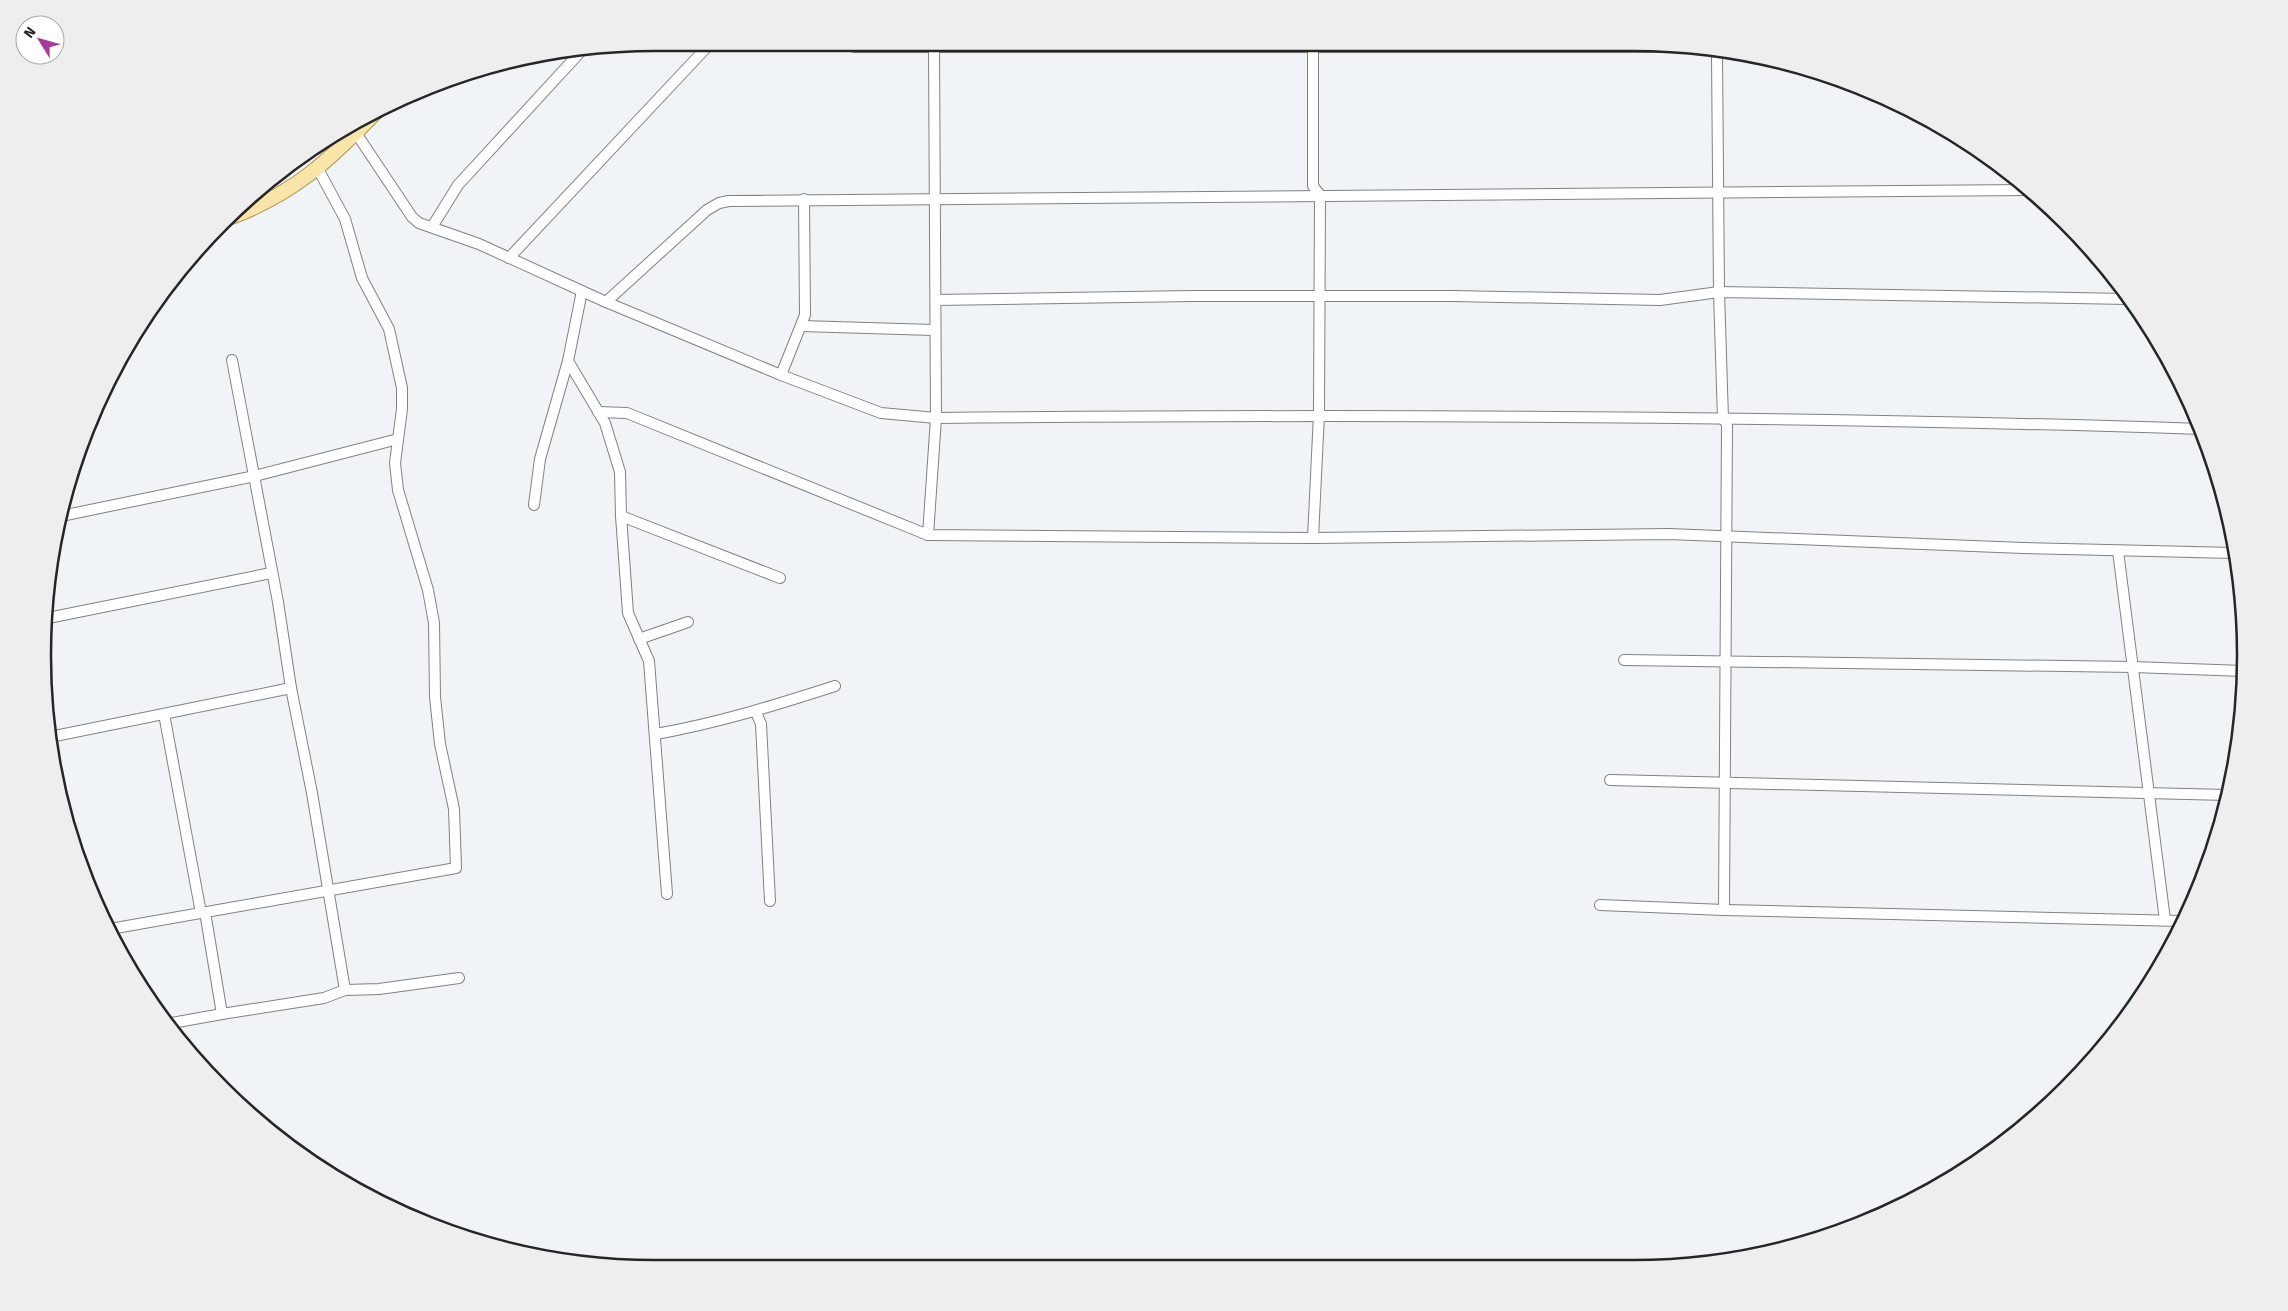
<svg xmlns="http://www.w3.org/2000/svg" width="2288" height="1311" font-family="'Fira Sans',sans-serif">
  <rect width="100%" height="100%" fill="#f1f4f7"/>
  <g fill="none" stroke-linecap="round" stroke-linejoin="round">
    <g stroke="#7f8284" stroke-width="12">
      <g id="minor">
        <path d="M854 47H1688"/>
        <path d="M934 47 936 418 928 535 1313 538 1669 534 2023 548 2235 553"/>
        <path d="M1313 47V186L1320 195 1319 414 1313 538"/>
        <path d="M356 133 412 217 419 223 479 244 606 302 781 375 881 413 936 418C1358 414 1780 415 2201 429"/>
        <path d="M432 227 458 185 584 48"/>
        <path d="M509 258 707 47"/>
        <path d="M936 300 1193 296H1453L1660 300 1719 292 2129 299"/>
        <path d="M606 302 707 210 719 203 729 201 2027 190"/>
        <path d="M801 326 934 330"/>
        <path d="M232 360 278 602 291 688 312 793 345 990"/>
        <path d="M568 361 605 423 620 472 621 516 628 613 649 661 667 894"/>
        <path d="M781 375 805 315 804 199"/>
        <path d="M598 412 627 413 928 535"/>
        <path d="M534 505 540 459 568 361 582 291"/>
        <path d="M61 516 255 476 398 439"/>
        <path d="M621 516 780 578"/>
        <path d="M2118 551 2165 920"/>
        <path d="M48 618 271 573"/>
        <path d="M639 639 688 622"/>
        <path d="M1624 660 2133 667 2244 671"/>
        <path d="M756 712 761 724 770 901"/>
        <path d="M164 714 201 913"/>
        <path d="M656 734C718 723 776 705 835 686"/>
        <path d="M50 737 291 688"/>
        <path d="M1610 780 2228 795"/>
        <path d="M1600 905 1724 910 1727 424 1723 419 1719 292 1717 53"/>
        <path d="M1724 910 2182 921"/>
        <path d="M205 912 222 1014 324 998 345 990 379 989 459 978"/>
        <path d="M110 929 456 868 454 809 440 744 435 697 434 623 428 590 398 490 395 463 402 409V388L389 329 362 278 345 219 318 169"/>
        <path d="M166 1024 222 1014"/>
      </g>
    </g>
    <g stroke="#ab9654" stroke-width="16">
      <path id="major" d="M226 219C293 195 330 160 378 110"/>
    </g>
    <use href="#minor" stroke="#fff" stroke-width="10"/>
    <use href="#major" stroke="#f8e5a7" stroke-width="14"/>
  </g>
  <path d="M0 0H2288V1311H0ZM655 51H1633A604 604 0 0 1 2237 655V656A604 604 0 0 1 1633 1260H655A604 604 0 0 1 51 656V655A604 604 0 0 1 655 51Z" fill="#eee" fill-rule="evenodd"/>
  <path fill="none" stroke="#252627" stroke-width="2.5" d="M655 51H1633A604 604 0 0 1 2237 655V656A604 604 0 0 1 1633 1260H655A604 604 0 0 1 51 656V655A604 604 0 0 1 655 51Z"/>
  <g transform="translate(40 40) rotate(307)"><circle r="24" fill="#ffffff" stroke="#a8a8a9"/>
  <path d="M0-4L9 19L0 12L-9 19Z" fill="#a63999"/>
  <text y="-8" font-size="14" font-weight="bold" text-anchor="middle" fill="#252627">N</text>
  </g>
</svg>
